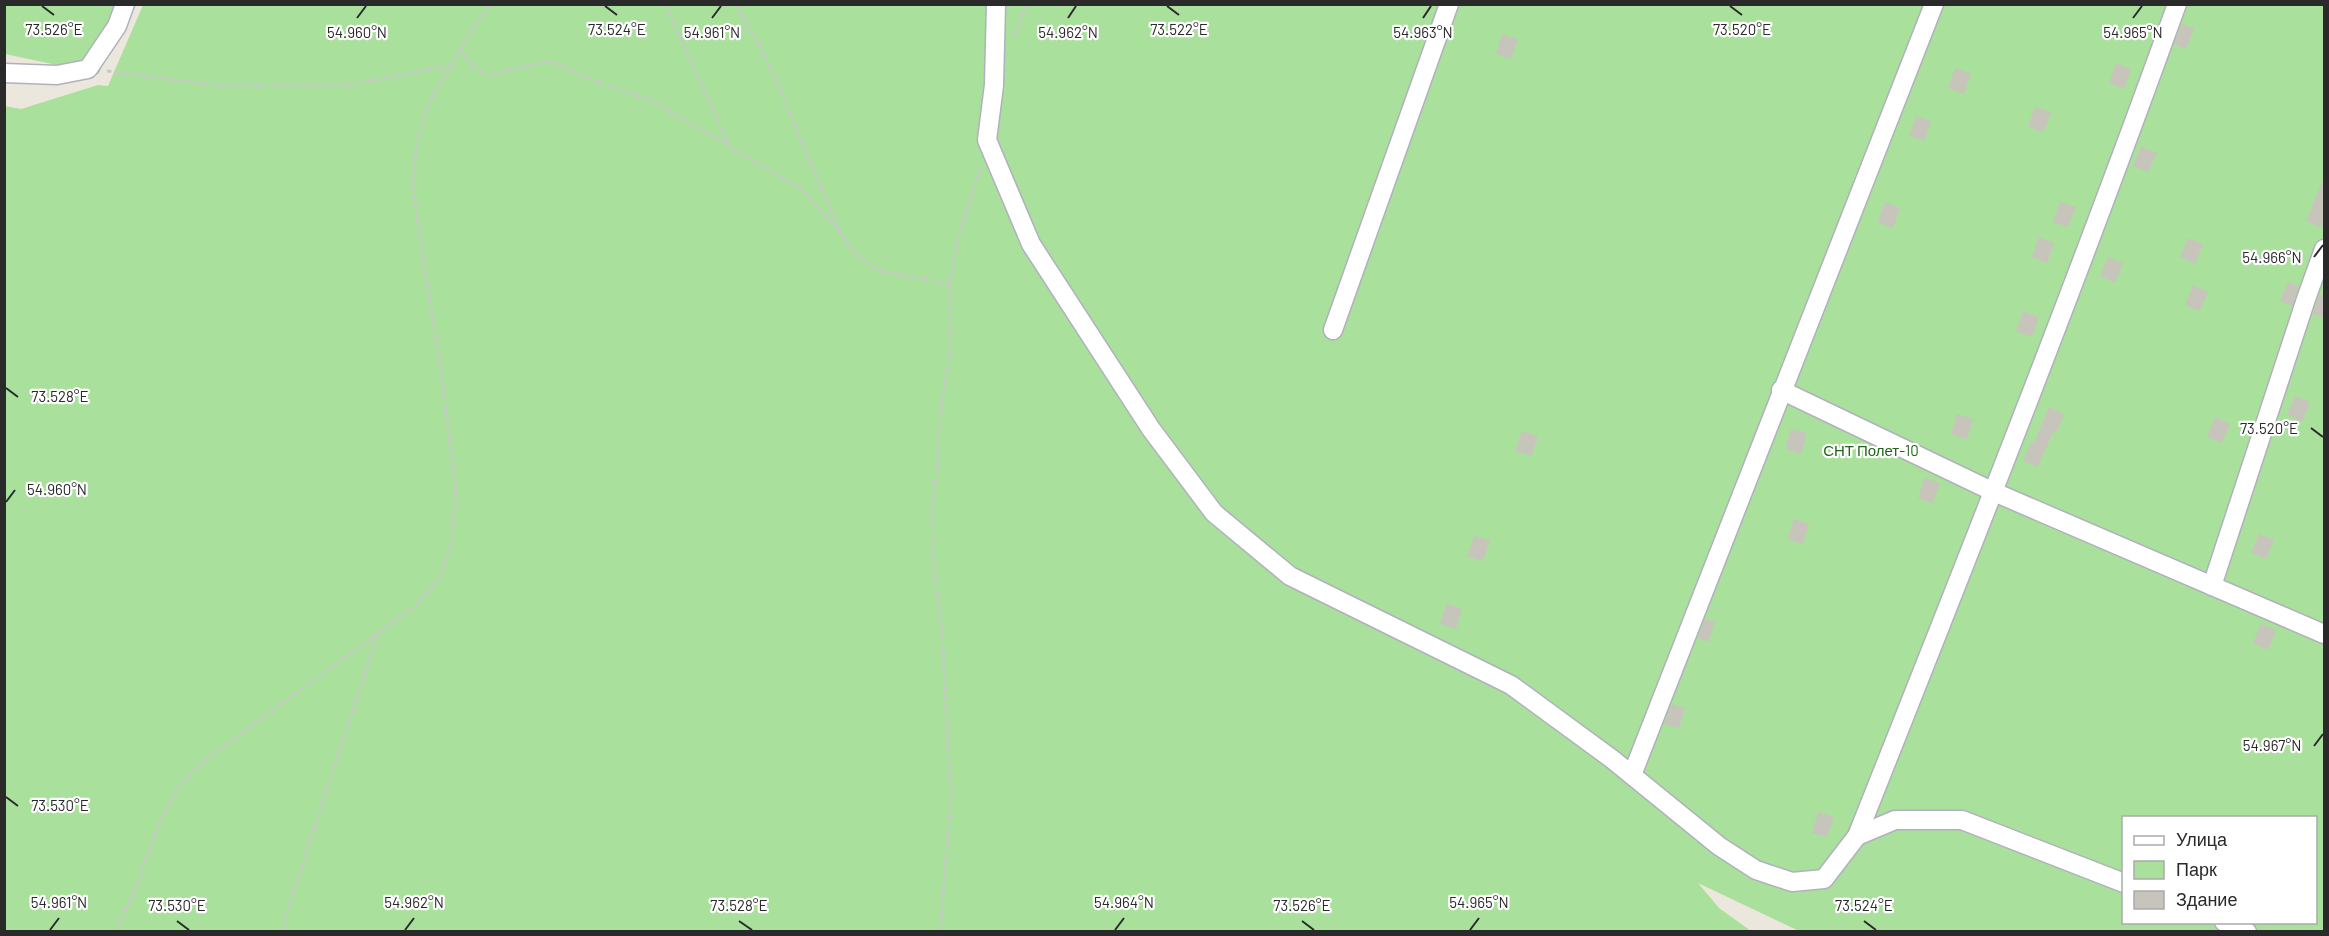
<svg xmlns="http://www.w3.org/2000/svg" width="2329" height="936" font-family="Barlow,sans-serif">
  <rect width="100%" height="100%" fill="#ece7dd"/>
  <g fill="#a9e09b" fill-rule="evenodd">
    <path d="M5 5H123L99 74 5 54Z"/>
    <path d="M143 5H2324V931H1799L1698 883 1719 908 1751 931 5 932V106L21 109 98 85 108 86ZM2124 818H2316V922H2124Z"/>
  </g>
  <g fill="#c7c4bc">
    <path d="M2182 24 2194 29 2186 49 2174 44Z"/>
    <path d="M1502 34 1518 39 1511 59 1496 54Z"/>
    <path d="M2116 63 2131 69 2124 89 2109 83Z"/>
    <path d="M1955 68 1971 74 1964 94 1948 88Z"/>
    <path d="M2035 107 2051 112 2044 132 2028 127Z"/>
    <path d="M1916 116 1931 121 1924 141 1909 136Z"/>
    <path d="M2141 147 2157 153 2148 172 2133 166Z"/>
    <path d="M2324 177 2325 220 2321 228 2306 221Z"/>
    <path d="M1885 202 1900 208 1893 228 1878 222Z"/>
    <path d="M2060 202 2076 207 2068 227 2053 222Z"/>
    <path d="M2039 237 2054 243 2047 263 2032 257Z"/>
    <path d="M2188 238 2203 244 2195 264 2180 257Z"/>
    <path d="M2108 257 2123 263 2115 283 2100 276Z"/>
    <path d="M2288 282 2299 286 2292 306 2280 301Z"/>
    <path d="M2193 285 2208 292 2200 311 2185 305Z"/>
    <path d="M2319 295 2325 297V319L2313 314Z"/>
    <path d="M2023 311 2039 317 2032 337 2016 331Z"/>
    <path d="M2295 396 2310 402 2302 422 2287 415Z"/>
    <path d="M2049 407 2064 414 2056 433 2053 432 2038 467 2023 461 2031 442 2034 443Z"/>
    <path d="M1957 414 1973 419 1967 439 1951 434Z"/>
    <path d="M2215 417 2230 424 2222 443 2207 437Z"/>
    <path d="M1791 429 1807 433 1801 454 1785 449Z"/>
    <path d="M1522 431 1538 436 1531 456 1515 451Z"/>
    <path d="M1924 478 1940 483 1933 503 1918 498Z"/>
    <path d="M1794 519 1809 524 1803 544 1787 539Z"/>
    <path d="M2259 534 2274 540 2266 559 2251 553Z"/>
    <path d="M1474 536 1490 541 1483 561 1467 556Z"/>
    <path d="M1447 604 1462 609 1456 629 1440 624Z"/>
    <path d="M1705 619 1715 622 1708 642 1698 638Z"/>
    <path d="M2261 624 2276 630 2268 650 2253 643Z"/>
    <path d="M1672 704 1685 708 1679 728 1664 724Z"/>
    <path d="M1818 812 1834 817 1827 837 1812 833Z"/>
  </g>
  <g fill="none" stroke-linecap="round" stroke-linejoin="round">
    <g stroke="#b0b1bd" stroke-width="21">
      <g id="minor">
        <path d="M996 4 994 85 987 140 1031 244 1151 429 1214 513 1290 576 1511 685 1612 759 1719 846 1756 870 1792 882 1824 879 1857 836C1967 560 2076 284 2177 4"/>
        <path d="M4 73 57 75 88 69 117 26 125 4"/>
        <path d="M1333 330 1449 4"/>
        <path d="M1781 390 1994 492 2324 634"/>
        <path d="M2212 586 2306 299 2324 249"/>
        <path d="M1632 775 1934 4"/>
        <path d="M1857 836 1895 820H1962L2124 883"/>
        <path d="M2224 922 2247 932"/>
      </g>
    </g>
    <g stroke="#c8c8c8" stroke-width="3" stroke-dasharray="4.5 3" stroke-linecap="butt">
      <path d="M665 4 730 147"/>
      <path d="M736 4 770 66 840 232 854 253 879 271 950 284"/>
      <path d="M1014 36 1027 4"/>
      <path d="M460 49 471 65 487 75 549 61 596 82 651 100 801 189 840 232"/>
      <path d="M107 71 215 85H350L451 65"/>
      <path d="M115 932 137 885 157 828 179 786 203 762 416 605 439 579 452 540 456 490 441 372 412 186 417 142 429 102 471 31 490 4"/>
      <path d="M282 932 289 905 378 634"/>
      <path d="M940 932 951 798 942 635 933 553 932 513 938 457 939 421 950 353V284L957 241 980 168"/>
    </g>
    <use href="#minor" stroke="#fff" stroke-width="18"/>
  </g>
  <path fill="none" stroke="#2a2a2a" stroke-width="2" d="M42 6 54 15M605 6 617 15M1167 6 1179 15M1730 6 1742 15M357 18 366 6M712 18 721 6M1068 18 1076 6M1423 18 1431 6M2133 18 2142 6M2314 257 2323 245M6 388 18 397M2311 428 2323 437M6 502 15 490M2314 746 2323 734M6 797 18 806M177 921 189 930M739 921 752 930M1302 921 1314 930M1864 921 1876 930M50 930 59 918M405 930 414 918M1115 930 1124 918M1470 930 1479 918"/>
  <g text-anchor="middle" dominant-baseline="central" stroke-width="4.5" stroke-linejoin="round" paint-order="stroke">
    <g font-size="15" fill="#22641d" stroke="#fff">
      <text x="1871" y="450">СНТ Полет-10</text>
    </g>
  </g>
  <g font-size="15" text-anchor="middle" fill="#2a2a2a" stroke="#fff" stroke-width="4.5" stroke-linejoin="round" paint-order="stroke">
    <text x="54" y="35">73.526°E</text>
    <text x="617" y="35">73.524°E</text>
    <text x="1179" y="35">73.522°E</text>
    <text x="1742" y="35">73.520°E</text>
    <text x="357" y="38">54.960°N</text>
    <text x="712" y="38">54.961°N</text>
    <text x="1068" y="38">54.962°N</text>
    <text x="1423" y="38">54.963°N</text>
    <text x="2133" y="38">54.965°N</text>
    <text x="2272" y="263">54.966°N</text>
    <text x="60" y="402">73.528°E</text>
    <text x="2269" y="434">73.520°E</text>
    <text x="57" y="495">54.960°N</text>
    <text x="2272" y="751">54.967°N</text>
    <text x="60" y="811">73.530°E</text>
    <text x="59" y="908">54.961°N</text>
    <text x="414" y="908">54.962°N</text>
    <text x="1124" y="908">54.964°N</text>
    <text x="1479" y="908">54.965°N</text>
    <text x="177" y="911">73.530°E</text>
    <text x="739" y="911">73.528°E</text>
    <text x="1302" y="911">73.526°E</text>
    <text x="1864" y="911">73.524°E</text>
  </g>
  <rect width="2329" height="936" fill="none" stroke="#2a2a2a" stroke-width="12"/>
  <rect x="2122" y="816" width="195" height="108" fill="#ffffff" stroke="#aaaaaa" stroke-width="1.5"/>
  <rect x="2134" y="836" width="30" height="9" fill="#ffffff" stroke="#aaaaaa" stroke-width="1.5"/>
  <text x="2176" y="846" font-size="18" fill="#2a2a2a">Улица</text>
  <rect x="2134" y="861" width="30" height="18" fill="#a9e09b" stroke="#aaaaaa" stroke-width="1.5"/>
  <text x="2176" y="876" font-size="18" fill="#2a2a2a">Парк</text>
  <rect x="2134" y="891" width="30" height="18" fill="#c7c4bc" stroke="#aaaaaa" stroke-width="1.5"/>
  <text x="2176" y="906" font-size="18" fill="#2a2a2a">Здание</text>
</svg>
